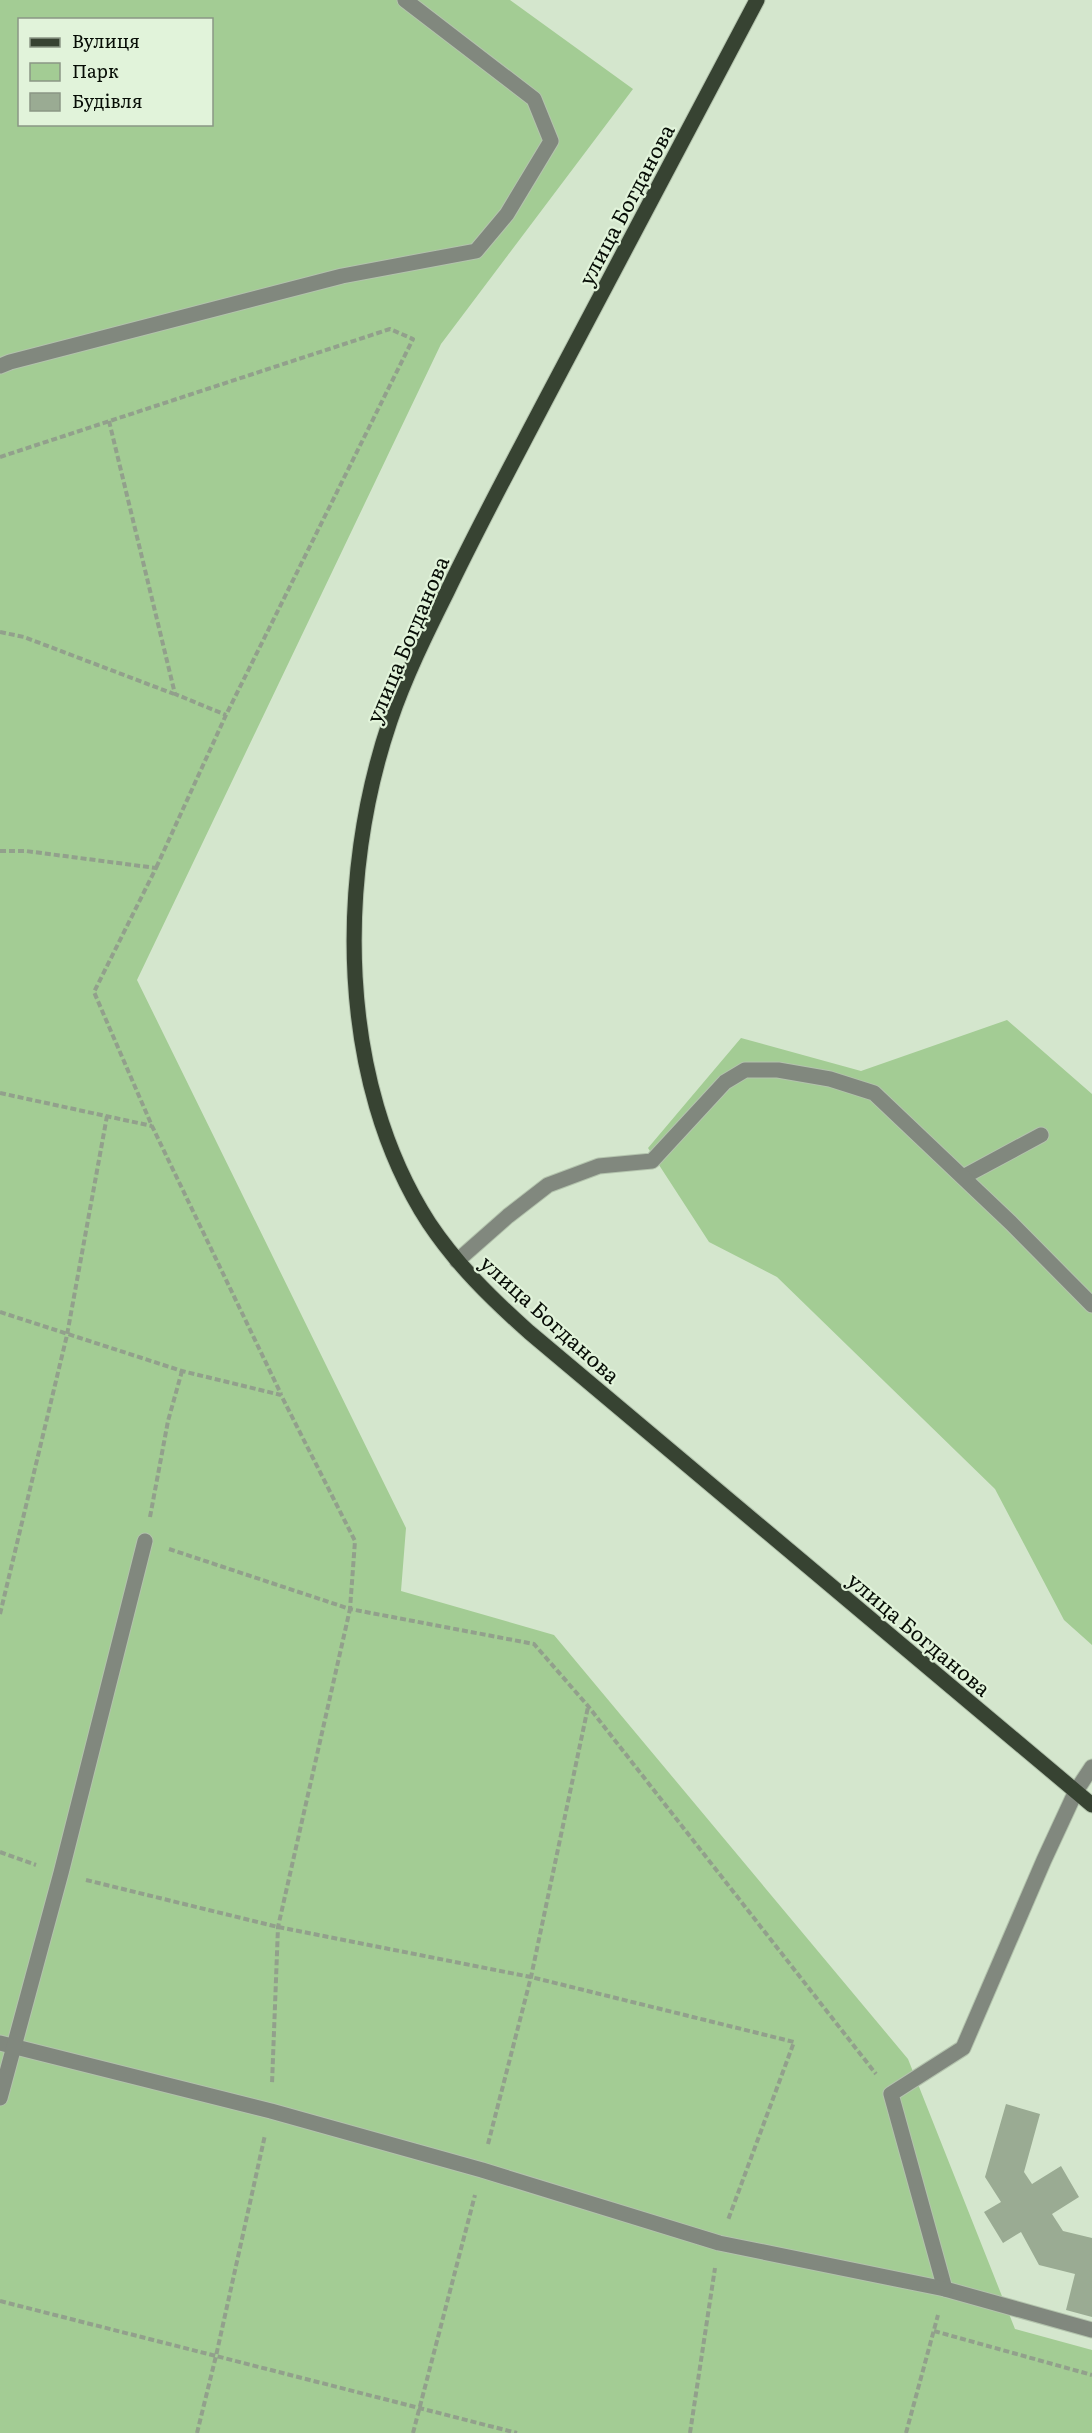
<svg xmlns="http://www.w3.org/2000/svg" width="1092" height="2433" font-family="Literata,serif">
  <rect width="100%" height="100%" fill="#d4e6cd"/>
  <g fill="#a3cc94" fill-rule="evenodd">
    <path d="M0 0H510L633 89 441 344 137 980 406 1528 401 1591 554 1635 908 2059 1015 2329 1092 2350V2433H0ZM20 20H212V124H20Z"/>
    <path d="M1007 1020 1092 1094V1645L1064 1620 995 1489 777 1277 709 1242 648 1148 741 1038 861 1071Z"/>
  </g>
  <path fill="#9aab93" d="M1006 2104 1040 2114 1024 2172 1032 2184 1061 2166 1079 2197 1052 2214 1063 2231 1092 2238V2317L1066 2310 1075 2274 1039 2265 1021 2232 1003 2243 984 2212 1001 2202 985 2177Z"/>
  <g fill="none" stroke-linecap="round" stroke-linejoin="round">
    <g stroke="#b3c3ad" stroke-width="17">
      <g id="lane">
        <path d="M0 366 10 362 342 276 476 251 507 214 551 141 534 99 405 0"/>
        <path d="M963 1177 1041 1135"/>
        <path d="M457 1261 508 1216 548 1185 599 1166 652 1161 725 1082 745 1070H778L830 1079 874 1093 1011 1223 1092 1305"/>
        <path d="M1092 1767 1076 1791 1044 1860 963 2048 891 2094 945 2289 1092 2330"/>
        <path d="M0 2043 271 2111 482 2170 719 2243 945 2289"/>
        <path d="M0 2098 61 1873 145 1541"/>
      </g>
    </g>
    <g stroke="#b3c3ad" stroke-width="17">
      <path id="primary" d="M757 0C686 134 616 267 545 401 512 464 478 527 447 592 426 634 405 677 390 721 337 877 337 1081 429 1223 457 1265 492 1299 529 1332L1092 1805"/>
    </g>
    <g stroke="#92a08c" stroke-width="4" stroke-dasharray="6 3" stroke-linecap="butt">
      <path d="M109 421 175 694 226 715"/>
      <path d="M0 457 390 329 413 339 226 715 156 868"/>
      <path d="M0 632 24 637 174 694"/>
      <path d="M0 851H26L156 868 94 992 152 1126 281 1394"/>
      <path d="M0 1093 152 1126"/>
      <path d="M0 1312 182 1371 281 1395 355 1541 350 1609 534 1644 588 1706 876 2074"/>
      <path d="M150 1517 168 1421 182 1371"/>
      <path d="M169 1549 350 1609 278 1927 272 2084"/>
      <path d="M0 1614 67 1335 107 1116"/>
      <path d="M0 1852 36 1865"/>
      <path d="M86 1880 278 1927 531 1977 794 2042 728 2220"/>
      <path d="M488 2144 531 1977 588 1707"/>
      <path d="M0 2301 216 2356 265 2135"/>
      <path d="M934 2331 1092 2375"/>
      <path d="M197 2433 216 2356 517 2433"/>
      <path d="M413 2433 475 2195"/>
      <path d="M690 2433 715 2268"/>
      <path d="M906 2433 938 2315"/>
    </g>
    <use href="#lane" stroke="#81887e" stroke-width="15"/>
    <use href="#primary" stroke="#374332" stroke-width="15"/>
  </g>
  <g text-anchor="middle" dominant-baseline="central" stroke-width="4.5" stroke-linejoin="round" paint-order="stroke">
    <g font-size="21" fill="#070d06" stroke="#e1f3da">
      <text transform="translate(625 204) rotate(-62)">улица Богданова</text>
      <text transform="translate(406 639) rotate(-67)">улица Богданова</text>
      <text transform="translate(551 1318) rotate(42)">улица Богданова</text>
      <text transform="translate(920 1633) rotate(40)">улица Богданова</text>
    </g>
  </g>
  <rect x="18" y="18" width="195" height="108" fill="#e1f3da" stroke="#8a9785" stroke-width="1.5"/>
  <rect x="30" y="38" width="30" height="9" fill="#374332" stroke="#8a9785" stroke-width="1.5"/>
  <text x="72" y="48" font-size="18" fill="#070d06">Вулиця</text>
  <rect x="30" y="63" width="30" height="18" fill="#a3cc94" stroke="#8a9785" stroke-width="1.5"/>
  <text x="72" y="78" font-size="18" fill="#070d06">Парк</text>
  <rect x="30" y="93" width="30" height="18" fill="#9aab93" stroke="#8a9785" stroke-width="1.5"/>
  <text x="72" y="108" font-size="18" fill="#070d06">Будівля</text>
</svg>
